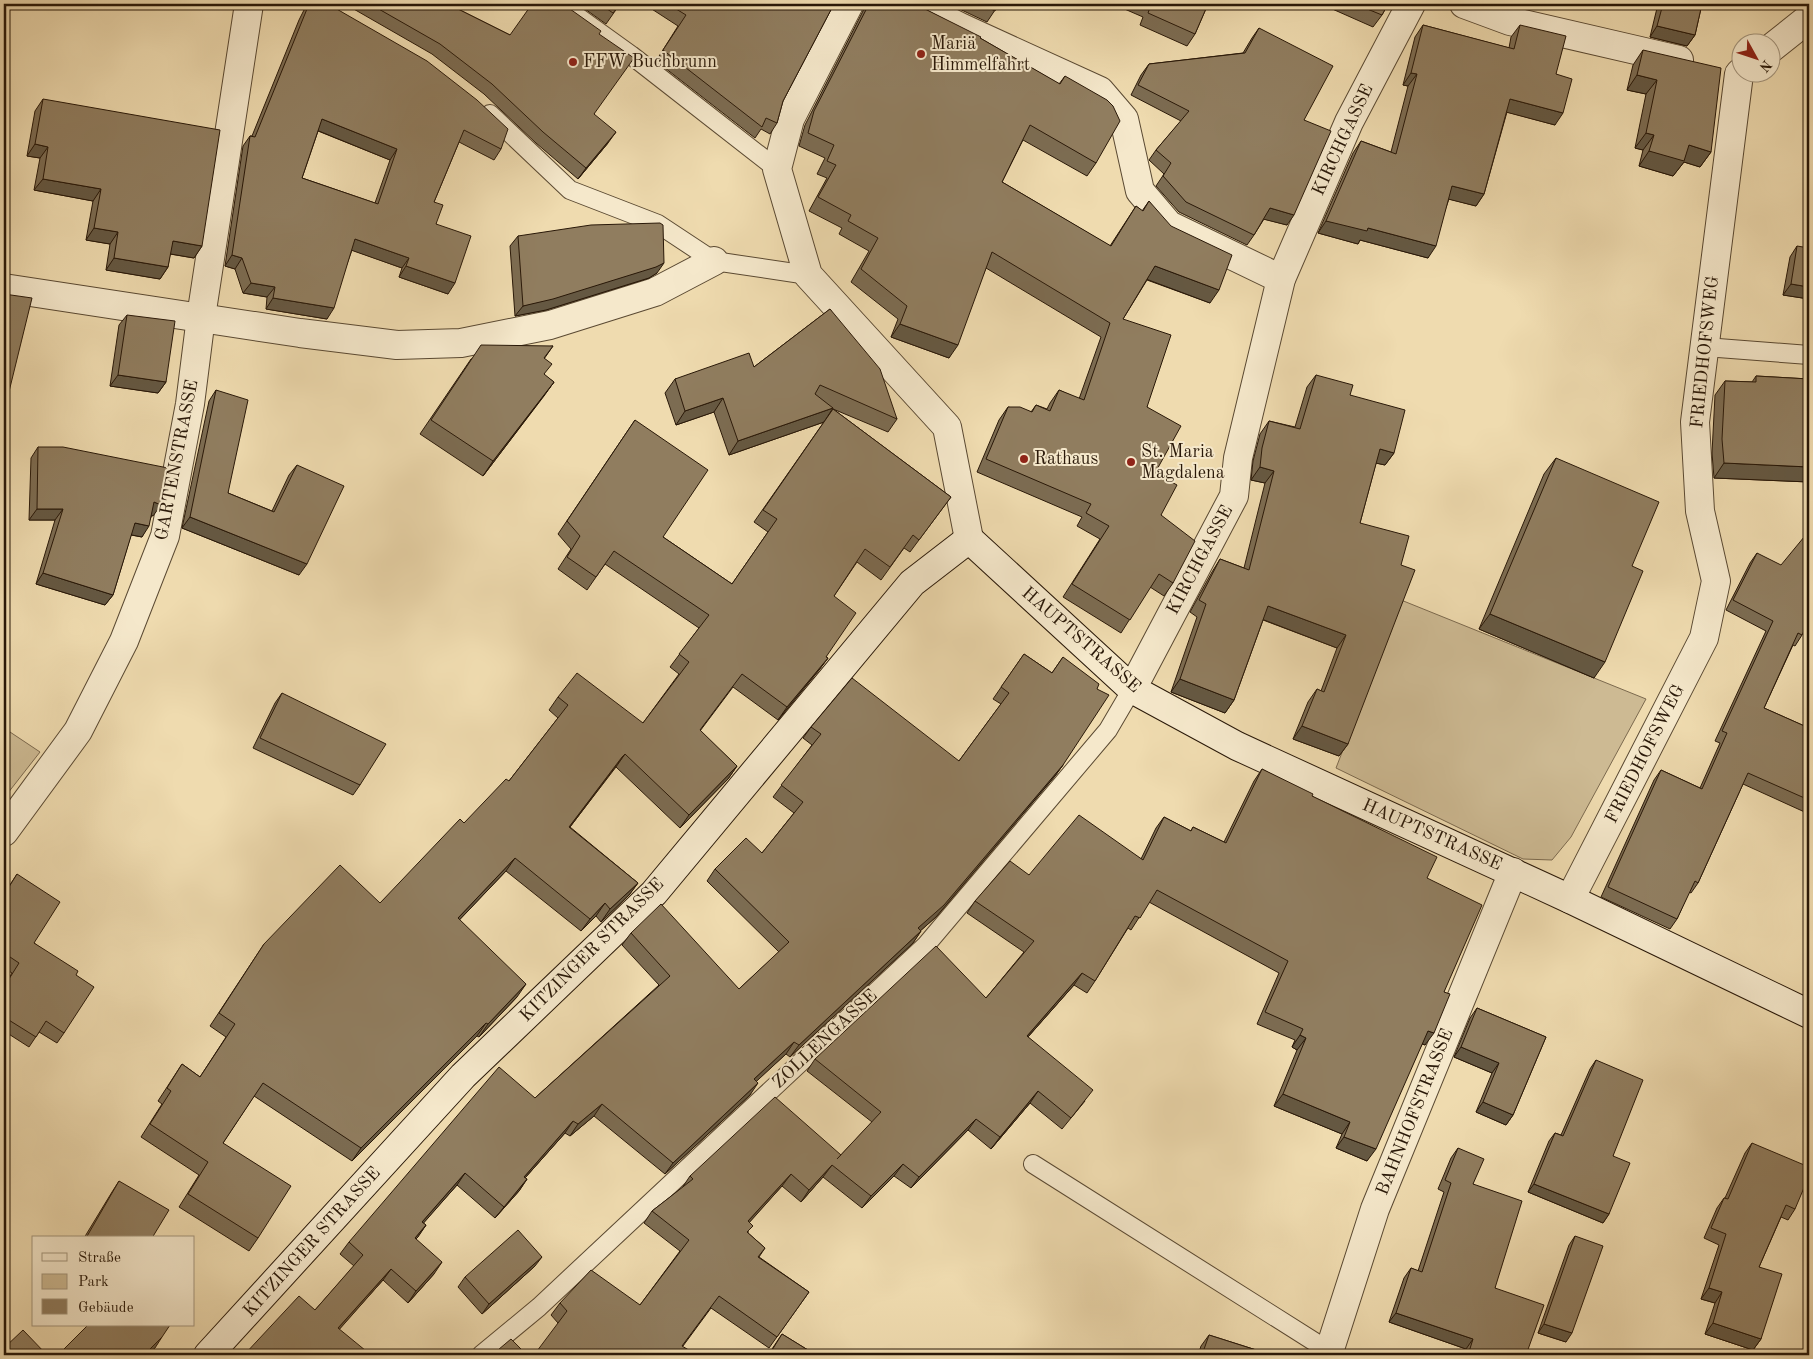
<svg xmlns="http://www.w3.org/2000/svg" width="1813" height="1359" font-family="'Old Standard TT',serif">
  <rect width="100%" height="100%" fill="#efdbaf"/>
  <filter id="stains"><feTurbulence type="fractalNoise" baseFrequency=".004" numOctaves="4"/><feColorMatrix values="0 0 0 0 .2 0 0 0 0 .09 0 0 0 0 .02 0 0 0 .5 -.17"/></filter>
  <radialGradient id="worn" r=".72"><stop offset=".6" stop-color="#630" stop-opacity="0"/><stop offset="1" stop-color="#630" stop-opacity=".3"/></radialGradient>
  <g fill="#cdba93" stroke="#7b694e">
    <path d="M1401 600 1646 699 1571 837 1552 860 1523 859 1336 768Z"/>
    <path d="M4 728 40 752 4 798Z"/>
  </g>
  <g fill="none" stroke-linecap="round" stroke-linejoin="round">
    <g stroke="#5a4932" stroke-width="20">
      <g id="lane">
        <path d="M560 4 631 55 777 169"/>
        <path d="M490 114 570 190 658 224 714 261 808 275"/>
        <path d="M1705 347 1809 355"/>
        <path d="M1033 1164 1329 1351"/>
        <path d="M481 1355 539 1307 926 945 1108 730 1132 689"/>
      </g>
    </g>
    <g stroke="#5a4932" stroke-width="30">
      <g id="street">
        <path d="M849 4 790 119 777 169 808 275 947 427 969 539"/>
        <path d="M914 4 962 28 1100 91 1124 119 1140 191 1169 225 1281 279"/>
        <path d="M1464 4 1510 21 1679 60"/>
        <path d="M1770 49 1809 18"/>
        <path d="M4 288 300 333 397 345 461 343 550 325 655 292 714 261"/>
        <path d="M1132 689 1234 496 1238 458 1281 279 1349 122 1411 4"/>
        <path d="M4 832 78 731 124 641 165 536 190 404 201 317 249 4"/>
        <path d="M1570 899 1704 638 1716 581 1700 511 1695 422 1739 74 1741 72"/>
        <path d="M1328 1355 1375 1209 1513 872"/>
      </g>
    </g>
    <g stroke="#291808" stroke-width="30">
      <path id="secondary" d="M208 1355 463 1076 654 893 912 583 969 539 1132 689 1237 746 1570 899 1809 1014"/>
    </g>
    <use href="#lane" stroke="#f5e8cb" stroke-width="18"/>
    <use href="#street" stroke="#f5e8cb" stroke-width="28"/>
    <use href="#secondary" stroke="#f5e8cb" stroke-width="28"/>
  </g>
  <g fill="#7c6c52" stroke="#291808" fill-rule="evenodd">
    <path d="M307 4H328L501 149 494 160 459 142 434 202 436 224 448 294 399 277 402 268 352 250 327 319 266 309 267 297 243 293 235 269 225 266 243 146 250 136H252L299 20ZM318 131 390 160 375 203 302 178Z"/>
    <path d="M345 4H448L510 35 599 34 594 114 608 143 578 179 536 143 484 94 432 54Z"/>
    <path d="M578 4H620L606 24Z"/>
    <path d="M644 4H834L783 101 777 123 770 134 761 129 755 138 656 61 678 26Z"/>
    <path d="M865 4H915L980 38 1059 84 1065 76 1096 163 1087 176 1023 140 1002 182 1110 246 1136 206 1142 211 1149 201 1210 303 1147 280 1123 319 1147 407 1161 515 1173 583 1164 596 1150 587 1121 633 1063 597 1100 539 1077 526 1082 517 977 472 999 420 1008 407 1031 412 1036 405 1047 409 1050 403 1059 390 1079 399 1101 337 986 268 949 358 891 337 898 319 851 282 869 251 839 234 842 228 809 211 827 178 817 174 825 158 799 146 805 125 863 11Z"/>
    <path d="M949 4H999L987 22Z"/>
    <path d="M1113 4H1208L1195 34 1187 46 1140 25 1143 17Z"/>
    <path d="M1321 4H1388L1382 15 1373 27Z"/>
    <path d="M1658 4H1702L1695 35 1687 46 1650 37Z"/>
    <path d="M1423 25 1509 48 1511 37 1520 25 1556 74 1555 125 1507 112 1484 194 1476 206 1449 199 1428 258 1360 240 1358 244 1318 233 1353 153 1361 141 1391 152 1408 86 1403 85 1415 37Z"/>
    <path d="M1259 28 1304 120 1287 225 1264 219 1254 235 1247 245 1179 212 1156 186 1164 174 1149 160 1156 150 1181 121 1131 95 1141 75 1149 64 1243 53 1252 38Z"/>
    <path d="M1643 50 1711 152 1700 167 1684 162 1673 176 1639 166 1643 150 1635 148 1646 94 1627 90 1633 65Z"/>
    <path d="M43 99 202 246 194 258 170 254 168 267 160 279 106 270 110 244 86 240 93 201 34 190 40 158 27 156 35 111Z"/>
    <path d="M518 236 657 273 649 278 546 310 515 316 510 246Z"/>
    <path d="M1797 246 1809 299 1783 295 1790 257Z"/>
    <path d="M830 309 897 419 888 432 833 409 824 422 729 455 714 412 676 425 665 393 675 379 754 367Z"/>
    <path d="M127 315 166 382 158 393 110 386 119 325Z"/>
    <path d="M553 346 544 359V375L554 382 483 476 420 434 471 359Z"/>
    <path d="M1316 375 1350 395 1394 453 1385 465 1376 463 1360 523 1348 744 1339 756 1293 739 1308 702 1317 689 1321 691 1337 648 1263 620 1234 700 1225 713 1171 692 1197 617 1190 612 1212 572 1220 559 1244 568 1265 483 1251 480 1253 461 1260 434 1269 421 1295 427 1307 387Z"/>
    <path d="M1756 376 1809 379V482L1714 478 1712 453 1715 395 1725 381 1752 382Z"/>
    <path d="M216 390 228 493 272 511 289 475 297 465 299 575 182 528 209 401Z"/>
    <path d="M833 409 951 497 910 552 904 548 881 580 857 562 834 596 826 657 828 658 819 670 778 720 733 687 700 731 737 766 728 779 680 828 616 767 613 770 570 827 638 883 629 895 601 922 596 916 581 931 506 871 459 920 517 997 479 1037 477 1036 352 1161 254 1096 223 1143 258 1238 249 1251 179 1207 199 1175 141 1137 162 1104 158 1101 182 1064 200 1077 226 1037 210 1026 264 944 380 903 509 781 558 718 549 710 558 697 643 723 679 674 670 667 699 628 605 564 587 590 558 569 571 549 558 534 635 420 663 537 732 584 768 532 754 522Z"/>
    <path d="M38 447 153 516 152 515 142 537 131 535 113 595 105 605 36 584 55 520H29L31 458Z"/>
    <path d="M1556 458 1632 566 1594 678 1479 629 1544 474Z"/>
    <path d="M1757 553 1802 635 1795 646 1793 645 1764 708 1809 728V814L1743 784 1698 883 1691 893 1689 892 1677 919 1670 929 1601 897 1654 780 1661 770 1700 788 1720 743 1715 741 1766 631 1726 610 1750 563Z"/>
    <path d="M1024 654 1052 673 1063 657V765L1055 776 936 917 920 931H921L913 943 790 1057 786 1054 756 1081 750 1095 665 1174 594 1116 570 1136 565 1133 525 1178 527 1179 519 1191 495 1218 457 1185 423 1223 426 1225 416 1239 434 1274 408 1303 383 1280 339 1329 315 1310 354 1266 340 1254 349 1242 535 1098 659 985 622 945 631 933 739 989 779 952 707 881 715 869 762 853 794 813 773 797 812 745 803 738 811 727 959 761 1001 704 993 699Z"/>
    <path d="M282 693 360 785 353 795 253 748 275 703Z"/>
    <path d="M1262 769 1312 796 1427 878 1444 992 1425 1045 1422 1044 1367 1161 1336 1148 1342 1134 1274 1106 1297 1050 1292 1047 1295 1040 1257 1024 1279 973 1149 902 1131 930 1128 928 1095 981 1087 993 1074 985 1028 1037 1085 1101 1062 1129 1030 1103 991 1149 968 1130 911 1188 894 1176 862 1208 823 1177 801 1202 782 1186 749 1222 748 1233 765 1248 759 1257 809 1292 769 1348 711 1308 683 1346 558 1323 551 1315 560 1303 640 1305 680 1251 644 1223 652 1211 682 1188 690 1176 841 1155 872 1122 807 1071 815 1059 986 998 1024 952 967 913 975 901 1029 875 1141 859 1156 828 1164 817 1191 831 1193 827 1224 842 1254 781Z"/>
    <path d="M17 874 34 943 76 975 64 1033 57 1043 39 1032 29 1047 4 1031V986L12 973 4 968V894Z"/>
    <path d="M1477 1008 1546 1037 1513 1115 1506 1125 1476 1112 1492 1073 1454 1057 1470 1018Z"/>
    <path d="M1596 1060 1613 1156 1609 1214 1603 1223 1528 1192 1549 1141 1555 1133 1561 1135 1590 1069Z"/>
    <path d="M1752 1143 1795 1209 1788 1220 1781 1217 1759 1267 1761 1339 1753 1350 1705 1334 1715 1303 1701 1299 1719 1245 1704 1238 1717 1208 1724 1198H1725L1745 1153Z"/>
    <path d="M1458 1148 1473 1184 1495 1288 1526 1355H1464L1466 1349 1389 1322 1404 1278 1411 1268 1418 1271 1444 1192 1438 1189 1451 1158Z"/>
    <path d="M119 1181 152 1238H84L112 1192Z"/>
    <path d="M1575 1236 1566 1342 1538 1333 1569 1245Z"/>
    <path d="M535 1266 482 1314 458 1287 465 1277Z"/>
    <path d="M782 1334 816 1355H768Z"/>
    <path d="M1209 1335 1272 1355H1198L1201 1346Z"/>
  </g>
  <g fill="#655842" stroke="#291808">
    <path d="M1657 26 1695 35 1687 46 1650 37Z"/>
    <path d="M1411 73 1417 74 1408 86 1403 85Z"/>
    <path d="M1637 75 1657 80 1646 94 1627 90Z"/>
    <path d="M1510 99 1563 113 1555 125 1502 111Z"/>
    <path d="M322 119 397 149 390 160 314 129Z"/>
    <path d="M616 132 608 143 578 179 586 168Z"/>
    <path d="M1646 133 1654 135 1643 150 1635 148Z"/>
    <path d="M35 144 48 147 40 158 27 156Z"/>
    <path d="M1689 145 1711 152 1700 167 1684 162 1673 176 1639 166 1649 151Z"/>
    <path d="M43 179 101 189 93 201 34 190Z"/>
    <path d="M1452 186 1484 194 1476 206 1444 198Z"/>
    <path d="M1270 208 1294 215 1287 225 1263 219Z"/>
    <path d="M1326 221 1368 228 1436 246 1428 258 1360 240 1358 244 1318 233Z"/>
    <path d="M94 228 118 232 110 244 86 240Z"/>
    <path d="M355 239 409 258 402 268 348 249Z"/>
    <path d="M173 241 202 246 194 258 165 253Z"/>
    <path d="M232 255 242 258 235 269 225 266Z"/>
    <path d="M114 258 168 267 160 279 106 270Z"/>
    <path d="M664 263 657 273 649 278 546 310 515 316 523 306Z"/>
    <path d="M406 266 455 283 448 294 399 277Z"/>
    <path d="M1155 266 1219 290 1210 303 1146 279Z"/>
    <path d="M251 283 275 287 267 297 243 293Z"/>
    <path d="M1791 284 1809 287V299L1783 295Z"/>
    <path d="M273 298 334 308 327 319 266 309Z"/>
    <path d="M900 324 958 345 949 358 891 337Z"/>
    <path d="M118 375 166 382 158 393 110 386Z"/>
    <path d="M554 382 544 396 483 476 493 461Z"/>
    <path d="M723 398 714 412 676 425 685 411Z"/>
    <path d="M833 408 824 422 729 455 738 441Z"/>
    <path d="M1380 449 1394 453 1385 465 1371 462Z"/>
    <path d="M1724 463 1809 467V482L1714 478Z"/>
    <path d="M1260 467 1274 471 1265 483 1251 480Z"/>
    <path d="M154 502 161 505 153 516 147 513Z"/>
    <path d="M37 509H63L55 520H29Z"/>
    <path d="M190 517 307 564 299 575 182 528Z"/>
    <path d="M135 523 149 526 142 537 127 534Z"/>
    <path d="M43 573 113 595 105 605 36 584Z"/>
    <path d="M1268 606 1346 635 1337 648 1259 618Z"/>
    <path d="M1490 614 1605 662 1594 678 1479 629Z"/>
    <path d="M828 658 819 670 778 720 787 707Z"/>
    <path d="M1180 679 1234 700 1225 713 1171 692Z"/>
    <path d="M1302 726 1348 744 1339 756 1293 739Z"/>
    <path d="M625 754 616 767 560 840 569 827Z"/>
    <path d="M1063 765 1055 776 936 917 910 940 918 928Z"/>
    <path d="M737 766 728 779 680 828 689 815Z"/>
    <path d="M515 858 506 871 449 931 458 918Z"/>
    <path d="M638 883 629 895 601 922 610 909Z"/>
    <path d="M605 903 596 916 581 931 590 919Z"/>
    <path d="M921 931 913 943 790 1057 799 1045Z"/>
    <path d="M1082 973 1074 985 1018 1048 1027 1036Z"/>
    <path d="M526 984 517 997 479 1037 488 1024Z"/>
    <path d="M486 1023 477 1036 352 1161 361 1148Z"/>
    <path d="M1428 1031 1434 1033 1425 1045 1419 1042Z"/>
    <path d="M1300 1035 1306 1038 1297 1050 1292 1047Z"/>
    <path d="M794 1042 786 1054 746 1091 754 1079Z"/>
    <path d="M1461 1047 1499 1063 1492 1073 1454 1057Z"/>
    <path d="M758 1083 750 1095 665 1174 673 1163Z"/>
    <path d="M1038 1091 1030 1103 991 1149 1000 1137Z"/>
    <path d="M1283 1094 1350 1122 1342 1134 1274 1106Z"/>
    <path d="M1483 1102 1513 1115 1506 1125 1476 1112Z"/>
    <path d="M602 1104 594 1116 570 1136 578 1124Z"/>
    <path d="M976 1119 968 1130 911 1188 919 1177Z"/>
    <path d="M573 1121 565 1133 516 1188 524 1177Z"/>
    <path d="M1344 1137 1376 1149 1367 1161 1336 1148Z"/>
    <path d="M903 1164 894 1176 862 1208 871 1196Z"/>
    <path d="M832 1165 823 1177 801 1202 809 1190Z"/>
    <path d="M465 1173 457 1185 414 1234 422 1222Z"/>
    <path d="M791 1174 782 1186 740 1233 748 1221Z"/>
    <path d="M527 1179 519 1191 495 1218 504 1207Z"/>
    <path d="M1534 1184 1609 1214 1603 1223 1528 1192Z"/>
    <path d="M426 1225 418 1237 406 1249 415 1238Z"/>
    <path d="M542 1257 535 1266 482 1314 489 1304Z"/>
    <path d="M442 1262 434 1274 408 1303 416 1291Z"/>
    <path d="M391 1269 383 1280 330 1340 338 1328Z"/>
    <path d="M1709 1288 1722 1292 1715 1303 1701 1299Z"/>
    <path d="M1396 1313 1473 1339 1466 1349 1389 1322Z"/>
    <path d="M1713 1323 1761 1339 1753 1350 1705 1334Z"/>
    <path d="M1544 1324 1572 1333 1566 1342 1538 1333Z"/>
    <path d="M162 1337 155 1348 147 1355H144Z"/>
  </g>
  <g fill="#907d5f" stroke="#291808" fill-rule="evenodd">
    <path d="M309 4H328L427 61 477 100 508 129 501 149 464 130 434 202 443 205 436 224 471 236 455 283 406 266 409 258 355 239 334 308 273 298 275 287 251 283 242 258 232 255 250 136 255 137ZM322 119 397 149 378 204 302 178Z"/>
    <path d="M370 4H448L510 35 532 4H563L601 31 599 34 634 58 594 114 616 132 586 168 543 132 492 84 440 44Z"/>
    <path d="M600 4H620L613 13Z"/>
    <path d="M668 4H834L783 101 777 123 766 118 762 127 663 50 686 15Z"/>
    <path d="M869 4H915L981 37 980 38 1060 84 1065 76 1107 100 1113 106 1120 121 1096 163 1030 125 1002 182 1111 246 1136 206 1143 211 1149 201 1171 226 1232 255 1219 290 1155 266 1123 319 1171 335 1147 407 1181 426 1155 473 1177 485 1161 515 1195 541 1173 583 1159 574 1130 620 1072 584 1109 526 1086 513 1091 504 986 459 1008 407H1020L1032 412 1036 405 1050 411 1059 390 1084 400 1110 323 992 252 958 345 900 324 907 306 861 269 878 238 848 221 851 215 818 197 836 165 827 161 834 145 808 133 814 111Z"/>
    <path d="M981 4H999L995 11Z"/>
    <path d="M1148 4H1208L1195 34 1148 13 1151 5Z"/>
    <path d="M1355 4H1388L1382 15Z"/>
    <path d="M1663 4H1702L1695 35 1657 26Z"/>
    <path d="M1423 25 1514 49 1520 25 1566 36 1556 74 1572 79 1563 113 1510 99 1484 194 1452 186 1436 246 1368 228 1367 231 1326 221 1361 141 1396 154 1417 74 1411 73Z"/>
    <path d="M1259 28 1333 66 1304 120 1331 131 1294 215 1270 208 1254 235 1186 202 1163 176 1171 163 1156 150 1189 111 1138 85 1149 64 1245 53Z"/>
    <path d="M1643 50 1721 68 1711 152 1689 145 1684 161 1649 151 1654 135 1646 133 1657 80 1637 75Z"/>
    <path d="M43 99 220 130 202 246 173 241 168 267 114 258 118 232 94 228 101 189 43 179 48 147 35 144Z"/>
    <path d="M660 223 663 225 664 263 656 267 553 299 523 306 518 236 591 225Z"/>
    <path d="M1797 246 1809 248V287L1791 284Z"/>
    <path d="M4 294 32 298 4 412Z"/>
    <path d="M830 309 880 369 897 419 820 385 815 394 833 408 738 441 723 398 685 411 675 379 749 353 754 367Z"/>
    <path d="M127 315 175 321 166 382 118 375Z"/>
    <path d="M481 345 553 346 544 358 552 364 544 374 554 382 493 461 431 420Z"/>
    <path d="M1316 375 1353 385 1350 395 1405 410 1394 453 1380 449 1360 523 1409 536 1401 565 1415 570 1348 744 1302 726 1317 689 1324 692 1346 635 1268 606 1234 700 1180 679 1206 604 1199 600 1220 559 1249 570 1274 471 1260 467 1262 448 1269 421 1300 429Z"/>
    <path d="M1756 376 1809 379V467L1724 463 1722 439 1725 381 1756 382Z"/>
    <path d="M216 390 248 400 228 493 274 512 297 465 344 486 307 564 190 517Z"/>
    <path d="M833 409 951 497 919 540 913 535 890 567 865 549 834 596 856 613 826 657 828 658 787 707 742 674 700 730 737 766 689 815 625 754 622 757 569 827 638 883 610 909 605 903 590 919 515 858 458 918 526 984 488 1024 486 1023 361 1148 263 1083 223 1143 291 1186 258 1238 188 1194 208 1162 150 1124 171 1091 167 1088 182 1064 200 1077 235 1024 219 1013 264 944 340 865 380 903 460 819 464 823 506 779 509 781 568 705 558 697 577 673 643 723 689 662 679 654 709 615 614 551 596 577 567 557 580 536 567 521 635 420 708 470 663 537 732 584 777 519 763 510Z"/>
    <path d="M38 447H63L168 468 161 505 154 502 149 526 135 523 113 595 43 573 63 509H37Z"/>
    <path d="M1556 458 1659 502 1632 566 1643 571 1605 662 1490 614Z"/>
    <path d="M1809 531V621L1802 635 1798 633 1764 708 1809 728V800L1748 773 1698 883 1695 881 1677 919 1608 887 1661 770 1702 789 1727 733 1722 731 1773 621 1733 600 1757 553 1781 565Z"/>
    <path d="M1024 654 1052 673 1063 657 1099 684 1097 689 1109 695 1063 765 944 905 918 928 921 931 799 1045 794 1042 754 1079 758 1083 673 1163 602 1104 578 1124 573 1121 524 1177 527 1179 504 1207 465 1173 422 1222 426 1225 415 1238 442 1262 416 1291 391 1269 338 1328 371 1355H244L299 1296 315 1310 363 1255 349 1242 499 1067 535 1098 670 976 631 933 661 904 739 989 789 942 715 869 746 838 762 853 803 802 781 785 821 734 811 727 852 678 959 761 1009 693 1001 687Z"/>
    <path d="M282 693 386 744 360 785 260 738Z"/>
    <path d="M1262 769 1313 794 1312 796 1437 857 1427 878 1482 905 1444 992 1450 994 1434 1033 1428 1031 1376 1149 1344 1137 1350 1122 1283 1094 1306 1038 1300 1035 1303 1029 1265 1012 1288 961 1157 890 1140 918 1135 916 1095 981 1082 973 1027 1036 1093 1090 1071 1118 1038 1091 1000 1137 976 1119 919 1177 903 1164 871 1196 832 1165 809 1190 791 1174 748 1221 753 1226 747 1232 765 1248 758 1257 809 1292 777 1337 719 1296 682 1346 697 1355H534L567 1311 560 1303 591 1270 640 1305 689 1240 652 1211 693 1179 690 1176 775 1097 841 1155 837 1159 881 1112 815 1059 936 946 986 998 1034 941 975 901 1010 861 1029 875 1079 815 1143 860 1164 817 1191 831 1193 827 1226 843Z"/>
    <path d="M17 874 60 902 34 943 78 971 76 975 94 987 64 1033 46 1021 36 1037 4 1017V987L19 963 4 953V895Z"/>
    <path d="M1477 1008 1546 1037 1513 1115 1483 1102 1499 1063 1461 1047Z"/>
    <path d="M1596 1060 1643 1080 1613 1156 1630 1163 1609 1214 1534 1184 1555 1133 1563 1136Z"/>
    <path d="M1752 1143 1809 1167V1176L1795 1209 1786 1205 1759 1267 1782 1274 1761 1339 1713 1323 1722 1292 1709 1288 1726 1234 1711 1228 1724 1198 1728 1199Z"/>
    <path d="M1458 1148 1484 1159 1473 1184 1522 1201 1495 1288 1544 1305 1526 1355H1468L1473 1339 1396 1313 1411 1268 1422 1272 1451 1183 1445 1180Z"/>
    <path d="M119 1181 169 1210 152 1238H86Z"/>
    <path d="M518 1230 542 1257 489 1304 465 1277Z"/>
    <path d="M1575 1236 1603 1246 1572 1333 1544 1324Z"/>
    <path d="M88 1325H170L162 1337 144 1355H58Z"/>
    <path d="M23 1330 47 1355H4V1348Z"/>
    <path d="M782 1334 816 1355H769Z"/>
    <path d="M1209 1335 1272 1355H1202Z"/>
    <path d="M511 1339 527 1355H492Z"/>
  </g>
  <g fill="#8f2418" stroke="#f5e8cb" stroke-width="2">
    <circle cx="921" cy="54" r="5"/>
    <circle cx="573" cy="62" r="5"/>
    <circle cx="1024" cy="459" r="5"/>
    <circle cx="1131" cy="462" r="5"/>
  </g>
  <g text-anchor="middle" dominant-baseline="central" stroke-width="4" stroke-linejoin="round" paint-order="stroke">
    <g font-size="18" fill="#291808" stroke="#f5e8cb" text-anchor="start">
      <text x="931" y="44">Mariä<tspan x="931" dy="21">Himmelfahrt</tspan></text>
      <text x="583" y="62">FFW Buchbrunn</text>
      <text x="1141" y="452">St. Maria<tspan x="1141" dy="21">Magdalena</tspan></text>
      <text x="1034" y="459">Rathaus</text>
    </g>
    <g font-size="18" fill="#291808" stroke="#f5e8cb">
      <text transform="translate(1343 140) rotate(-65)">KIRCHGASSE</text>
      <text transform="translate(1705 352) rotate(-84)">FRIEDHOFSWEG</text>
      <text transform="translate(177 460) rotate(-79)">GARTENSTRASSE</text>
      <text transform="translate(1200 560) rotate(-62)">KIRCHGASSE</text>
      <text transform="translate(1081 640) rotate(41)">HAUPTSTRASSE</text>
      <text transform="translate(1645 754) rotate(-63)">FRIEDHOFSWEG</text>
      <text transform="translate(1432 835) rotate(24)">HAUPTSTRASSE</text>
      <text transform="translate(592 950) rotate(-45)">KITZINGER STRASSE</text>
      <text transform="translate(825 1039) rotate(-43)">ZOLLENGASSE</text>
      <text transform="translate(1415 1112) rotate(-68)">BAHNHOFSTRASSE</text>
      <text transform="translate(312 1242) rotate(-48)">KITZINGER STRASSE</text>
    </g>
  </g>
  <rect width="1813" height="1359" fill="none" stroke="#efdbaf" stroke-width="20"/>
  <rect x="5" y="5" width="1803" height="1349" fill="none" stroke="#291808" stroke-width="2.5"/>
  <rect x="10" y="10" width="1793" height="1339" fill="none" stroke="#291808"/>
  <rect x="32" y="1236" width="162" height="90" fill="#f5e8cb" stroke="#a3957d"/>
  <rect x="42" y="1253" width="25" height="8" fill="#f5e8cb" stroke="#a3957d"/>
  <text x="78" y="1262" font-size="15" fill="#291808">Straße</text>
  <rect x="42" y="1274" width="25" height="15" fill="#cdba93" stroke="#a3957d"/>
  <text x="78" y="1286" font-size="15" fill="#291808">Park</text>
  <rect x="42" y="1299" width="25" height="15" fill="#907d5f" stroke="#a3957d"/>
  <text x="78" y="1312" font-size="15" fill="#291808">Gebäude</text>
  <g transform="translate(1756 58) rotate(130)"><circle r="24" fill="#f5e8cb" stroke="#a3957d"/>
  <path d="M0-4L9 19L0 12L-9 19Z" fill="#8f2418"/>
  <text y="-8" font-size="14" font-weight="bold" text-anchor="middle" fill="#291808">N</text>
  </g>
  <rect width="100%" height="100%" filter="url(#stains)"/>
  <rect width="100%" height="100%" fill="url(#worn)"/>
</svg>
